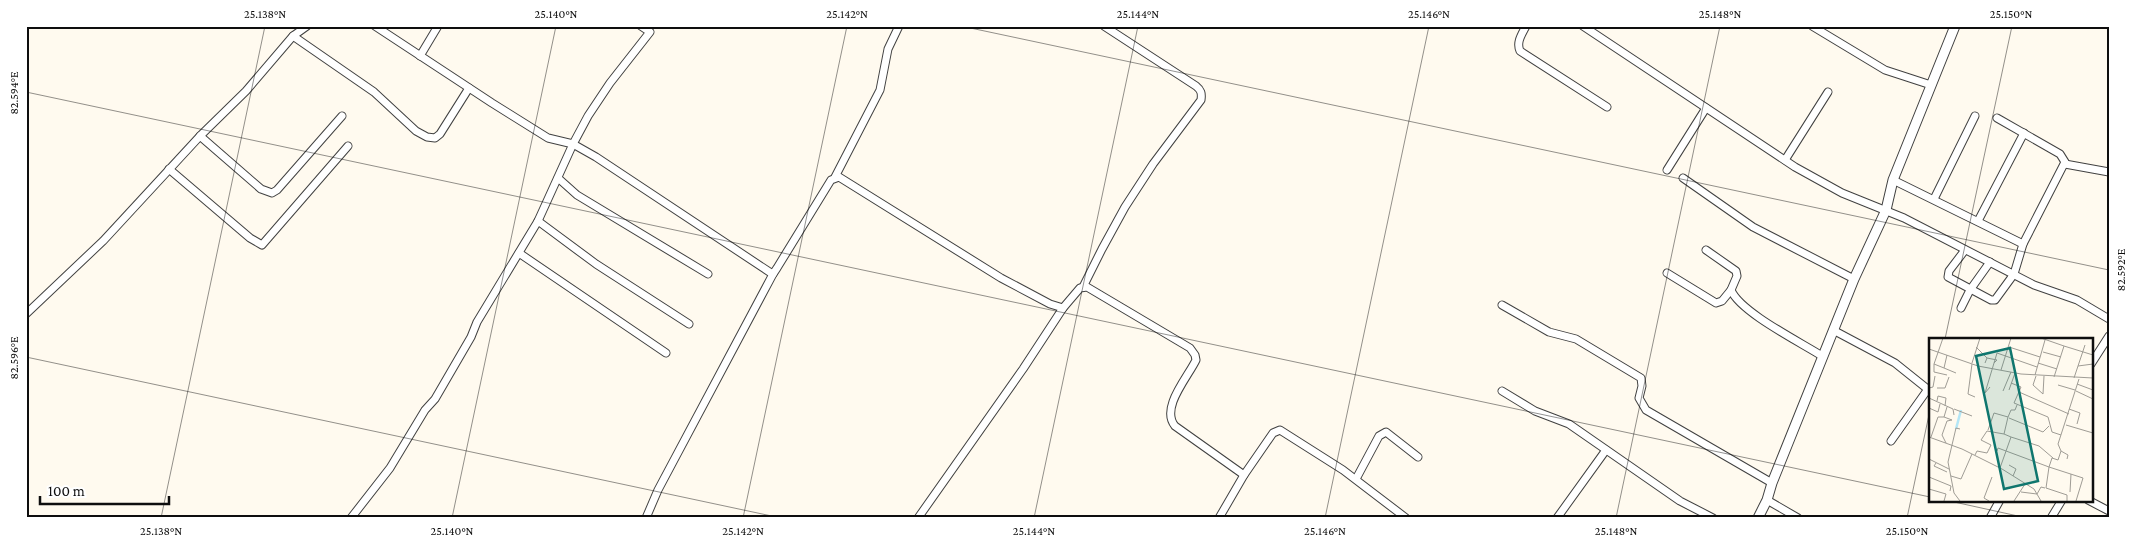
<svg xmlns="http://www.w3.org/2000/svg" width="2135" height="544" font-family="'Crimson Pro',serif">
  <rect width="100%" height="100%" fill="#fffaef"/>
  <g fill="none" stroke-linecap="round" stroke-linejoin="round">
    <g stroke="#414141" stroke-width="9">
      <g id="minor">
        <path d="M375 26 492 103 548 138 573 144 596 157 771 273 773 274 777 268 831 180 839 177 1001 278 1050 304 1063 308 1080 288 1087 287 1190 348 1195 355 1196 360C1188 377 1160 408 1175 426L1244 475"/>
        <path d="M1526 26C1522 34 1516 42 1520 51L1607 107"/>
        <path d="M1583 26 1795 167 1842 193 1904 218 2034 285 2077 300 2109 319"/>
        <path d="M1812 26 1885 70 1931 85"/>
        <path d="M293 36 374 92 416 131 427 137 435 138 440 134 469 88"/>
        <path d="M420 56 438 26"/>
        <path d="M200 136 261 189 272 193 277 190 342 116"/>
        <path d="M1785 160 1828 92"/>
        <path d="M2065 164 2109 172"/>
        <path d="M169 169 250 238 262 245 348 146"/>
        <path d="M1667 170 1706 108"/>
        <path d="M835 177 880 90 888 49 899 26"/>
        <path d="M558 178 577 195 708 274"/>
        <path d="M1683 178 1753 227 1854 279"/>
        <path d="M1893 180 2023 244"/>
        <path d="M1934 199 1975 116"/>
        <path d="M538 221 596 264 689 324"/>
        <path d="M1978 221 2024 133"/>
        <path d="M1706 250 1736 271 1737 276 1731 290C1740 312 1800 342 1822 356"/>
        <path d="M1965 250 1949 271 1948 277 1991 300H1995L2014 274 2023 244 2065 162 2060 154 1997 118"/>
        <path d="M519 253 666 353"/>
        <path d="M1667 273 1716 303 1722 301 1731 290"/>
        <path d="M1083 287 1102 249 1125 207 1153 164 1201 100C1202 93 1201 90 1196 86L1104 26"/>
        <path d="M1502 305 1549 332 1576 339 1641 378 1642 386 1639 398 1646 410 1772 483"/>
        <path d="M1961 308 1970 290 1990 262"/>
        <path d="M26 314 103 241 200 136 246 91 293 36 307 26"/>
        <path d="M1833 330 1895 363 1930 391"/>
        <path d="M2091 364 2109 336"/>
        <path d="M1502 391 1535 411 1569 424 1680 501 1713 518"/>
        <path d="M1891 441 1928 389"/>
        <path d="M1356 479 1379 436 1386 432 1418 457"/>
        <path d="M1767 500 1798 518"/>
        <path d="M2088 500 2109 511"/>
        <path d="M351 518 390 468 425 410 435 399 471 337 477 322 538 221 573 144 588 116 610 83 650 32 641 26"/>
        <path d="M646 518 658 490 773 274"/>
        <path d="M918 518 1023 369 1063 308"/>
        <path d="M1219 518 1244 475 1273 433 1280 430 1343 470 1406 518"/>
        <path d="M1557 518 1606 450"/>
        <path d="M1990 518 2000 500"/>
        <path d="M2051 518 2062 500"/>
      </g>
    </g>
    <g stroke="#414141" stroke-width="11">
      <path id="tertiary" d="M1758 518 1767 500 1772 483 1854 279 1886 210 1893 180 1955 26"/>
    </g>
    <use href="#minor" stroke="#fff" stroke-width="7"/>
    <use href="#tertiary" stroke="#fff" stroke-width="9"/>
  </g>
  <path fill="none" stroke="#0e0e0e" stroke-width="1" stroke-opacity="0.45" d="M961 26 2109 270M26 92 1930 497M1945 339 2012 26M26 357 781 518M1945 500 2027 518M161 518 265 26M452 518 556 26M743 518 847 26M1034 518 1138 26M1325 518 1429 26M1616 518 1720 26M1907 518 1930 410"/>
  <g transform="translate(1929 338)">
    <rect width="164" height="164" fill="#fffaef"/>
    <path fill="none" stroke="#b3e6f6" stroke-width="2.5" d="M27 91 32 72"/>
    <path fill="none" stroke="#9f9c95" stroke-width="1" d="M14 0 5 26 15 30M112 0 135 8 125 39M135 8 164 17M47 9 58 20M80 9 111 19M0 11 49 28 92 36 164 40M114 14 132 19M18 17 15 30 27 35M43 25 51 0M56 25 58 20 68 22 65 25M109 25 128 31M5 26V34L18 37M43 26 39 56 46 59M149 28 164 26M72 32 82 0M106 37 116 2M107 38 104 47 114 56 115 38M145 40 156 7M82 45 92 49 85 65 119 79 123 94 132 97M148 46 164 52M129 47 146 52M61 49 56 55 68 15 108 29M0 50 4 49 6 38M8 50H16L20 39M80 52 86 35M74 53 82 34M147 53 164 61M90 54 140 76M0 60 24 71 25 77M8 63 9 58 17 60 16 68M0 70 9 74 11 66M25 71 43 78M140 71 151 75 148 86M15 79 23 82 18 83 13 97 17 105M80 80 114 94 120 88M137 87 164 95M59 92 65 75 79 79M0 99 33 111 73 131 105 151 112 163M2 99 9 79H15L18 69M82 99 110 108 124 120M68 113 69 110 120 129 117 150 138 157V163M132 113 129 106 150 41M46 117 48 113 58 115 62 107 52 102 58 93 75 96M0 121 20 131M138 121 139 117 132 113 129 122 123 120 120 129 154 140 147 163M7 125 5 128 18 134M80 127 87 131 84 138M71 130 82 99 75 96 79 79 82 72H86L88 67M22 138 32 141 43 116M0 139 22 148 21 153M0 151 17 156 15 163M92 154 108 156 112 149 116 150M141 154 142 136M31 163 25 155 19 124 27 90 31 91M60 163 55 160 63 139M85 163 96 146"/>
    <path fill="#0f766e" fill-opacity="0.15" stroke="#0f766e" stroke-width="2.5" d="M81 10 109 143 75 151 47 18Z"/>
    <rect width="164" height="164" fill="none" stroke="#0e0e0e" stroke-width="2.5"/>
  </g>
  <rect width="2135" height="544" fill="none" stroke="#ffffff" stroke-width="55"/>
  <path d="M40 496v8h129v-8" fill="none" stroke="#0e0e0e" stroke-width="2.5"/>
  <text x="48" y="496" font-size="15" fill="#0e0e0e" stroke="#ffffff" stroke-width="4" paint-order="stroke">100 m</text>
  <rect x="28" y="28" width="2080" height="488" fill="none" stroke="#0e0e0e" stroke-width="2"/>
  <g font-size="12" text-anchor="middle" fill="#0e0e0e">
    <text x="265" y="18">25.138°N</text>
    <text x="556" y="18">25.140°N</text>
    <text x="847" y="18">25.142°N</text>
    <text x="1138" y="18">25.144°N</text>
    <text x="1429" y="18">25.146°N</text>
    <text x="1720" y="18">25.148°N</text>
    <text x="2011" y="18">25.150°N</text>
    <text transform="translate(14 93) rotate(-90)" y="4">82.594°E</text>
    <text transform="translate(2121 270) rotate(-90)" y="4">82.592°E</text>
    <text transform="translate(14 358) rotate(-90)" y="4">82.596°E</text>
    <text x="161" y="535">25.138°N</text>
    <text x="452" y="535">25.140°N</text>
    <text x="743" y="535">25.142°N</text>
    <text x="1034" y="535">25.144°N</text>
    <text x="1325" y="535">25.146°N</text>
    <text x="1616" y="535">25.148°N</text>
    <text x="1907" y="535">25.150°N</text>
  </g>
</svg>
